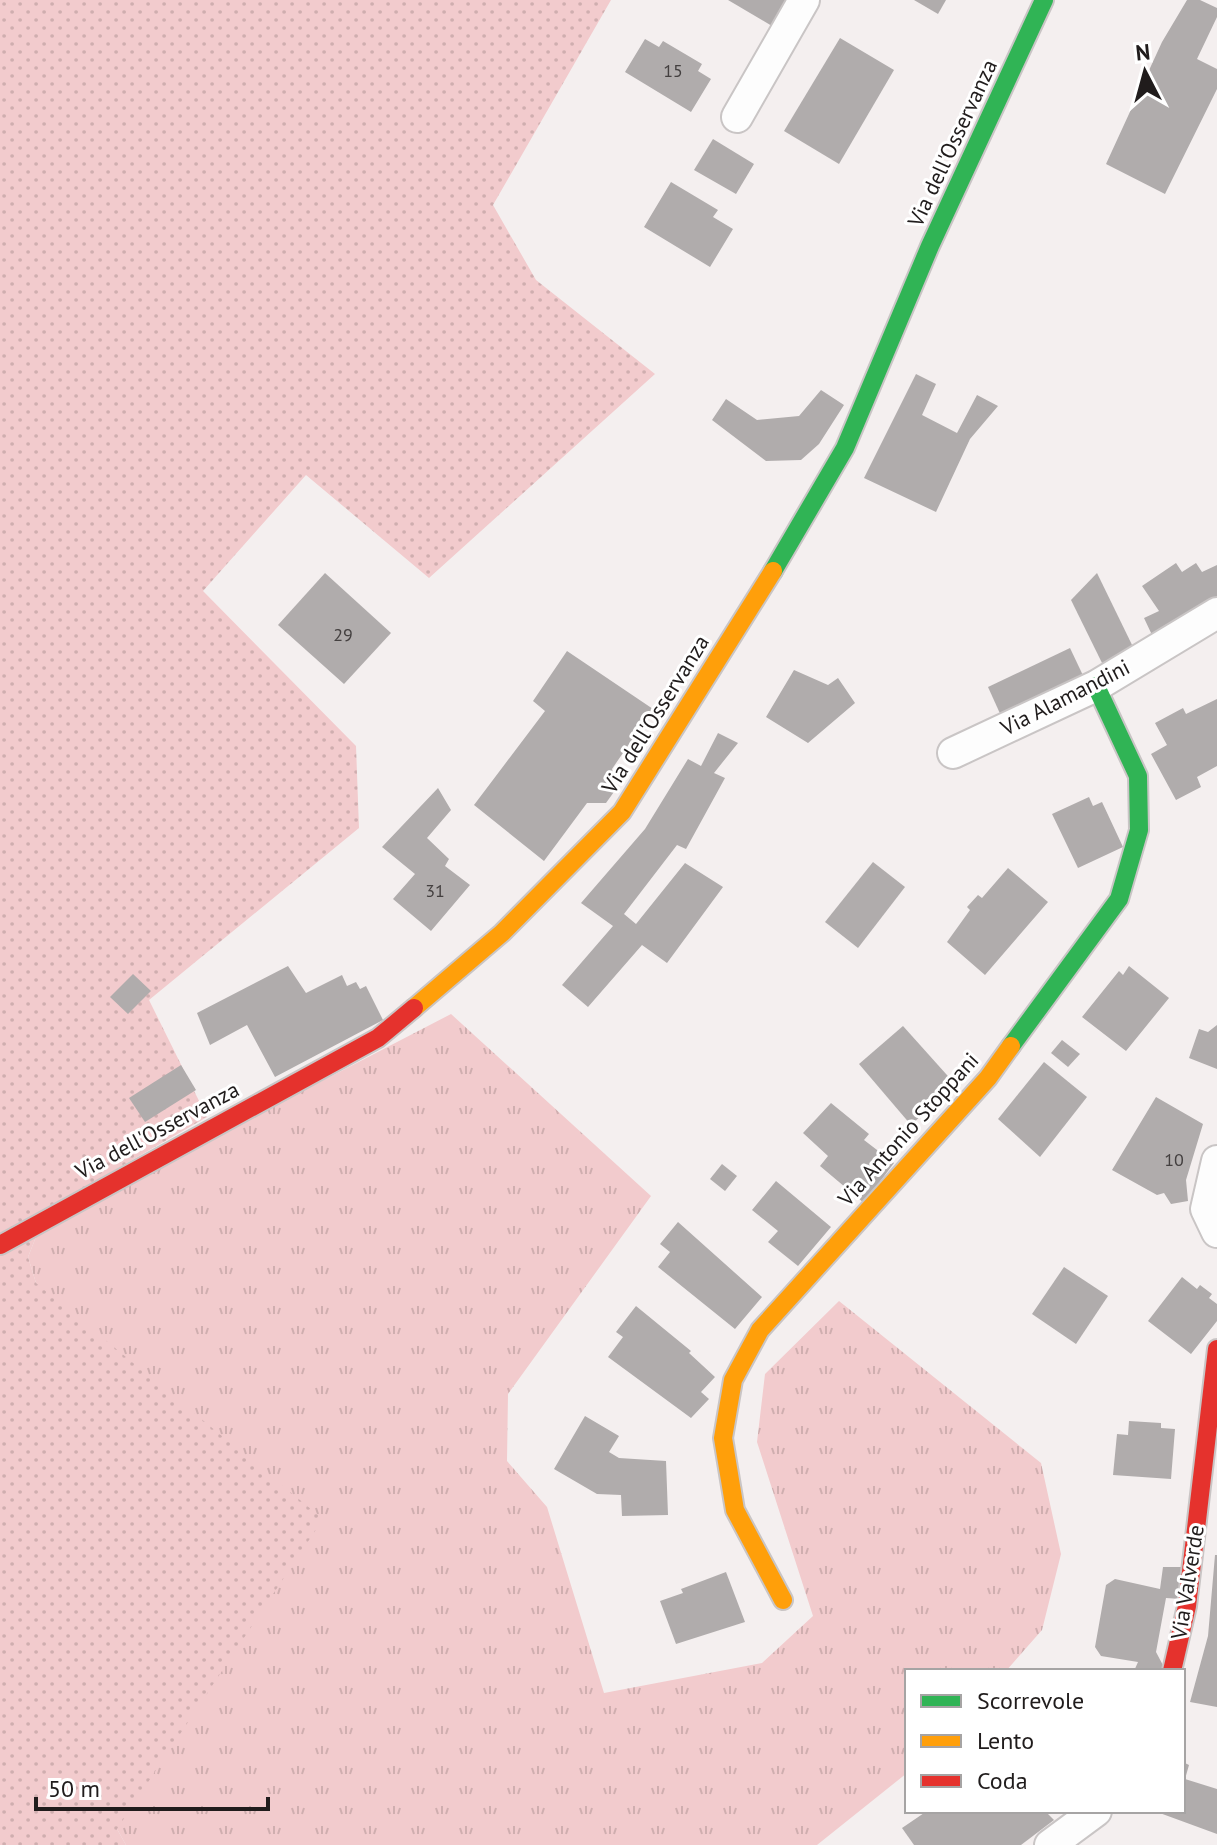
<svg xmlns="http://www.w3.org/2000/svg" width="1217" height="1845" font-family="'PT Sans',sans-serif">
  <defs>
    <pattern id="grass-tufts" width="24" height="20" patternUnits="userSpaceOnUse" patternTransform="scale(2)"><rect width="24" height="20" fill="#f2cbcd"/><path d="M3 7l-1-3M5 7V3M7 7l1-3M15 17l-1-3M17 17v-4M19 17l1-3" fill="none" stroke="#cfaeaf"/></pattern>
    <pattern id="park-dots" width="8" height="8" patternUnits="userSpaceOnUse" patternTransform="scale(2)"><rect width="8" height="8" fill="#f2cbcd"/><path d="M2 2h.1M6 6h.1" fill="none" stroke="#cfaeaf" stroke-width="1.8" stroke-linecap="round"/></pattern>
  </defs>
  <rect width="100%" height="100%" fill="#f4efef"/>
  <path fill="url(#grass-tufts)" d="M451 1014 651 1196 508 1394 507 1461 547 1507 604 1693 762 1663 813 1616 757 1442 765 1374 839 1301 1041 1463 1061 1554 1042 1630 1006 1671H907V1773L817 1845H126L117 1829 36 1283 28 1257 47 1209 220 1134Z"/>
  <path fill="url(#park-dots)" d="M0 0H611L493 205 536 280 655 374 429 578 306 475 203 591 356 746 359 828 149 1000 207 1117 47 1209 28 1257 36 1283 323 1519 117 1829 126 1845H0Z"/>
  <g fill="#b0acac">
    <path d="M728 0H794L777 29Z"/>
    <path d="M914 0H946L938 14Z"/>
    <path d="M1187 0H1200L1217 8V17L1197 59 1217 69V89L1165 194 1106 164 1162 42Z"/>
    <path d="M840 38 894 70 839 164 784 131Z"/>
    <path d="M645 39 659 47 663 41 702 64 698 71 711 79 691 112 625 72Z"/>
    <path d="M713 139 754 164 736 194 694 170Z"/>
    <path d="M671 182 718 210 713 217 733 229 710 267 644 227Z"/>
    <path d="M916 374 936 384 922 415 957 433 977 395 998 406 970 439 936 512 864 478Z"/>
    <path d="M821 390 844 405 819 444 801 460 766 461 712 420 726 399 757 420 799 416Z"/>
    <path d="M1176 563 1182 572 1196 563 1202 572 1217 565V598L1152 635 1144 618 1159 611 1142 586Z"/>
    <path d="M325 573 391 633 344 684 278 625Z"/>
    <path d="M1097 573 1135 651 1104 667 1071 600Z"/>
    <path d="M1070 648 1088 686 1002 718 988 687Z"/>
    <path d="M567 651 653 709 612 769 616 789 606 803H587L544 861 474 805 545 711 533 701Z"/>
    <path d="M794 670 828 685 838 678 855 703 808 743 766 717Z"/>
    <path d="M1217 699V766L1197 777 1201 787 1176 800 1151 754 1167 745 1155 723 1183 708 1186 714Z"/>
    <path d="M718 733 738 743 714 773 725 778 686 849 677 845 624 914 636 924 685 863 723 887 667 963 642 945 588 1007 562 985 613 926 581 903 645 829 688 759 701 766Z"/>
    <path d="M438 788 451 810 427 838 449 859 445 866 470 885 431 931 393 899 415 874 382 847Z"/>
    <path d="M1089 797 1093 806 1102 802 1123 847 1078 868 1052 814Z"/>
    <path d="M873 862 905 887 858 948 825 922Z"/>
    <path d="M1008 868 1048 902 985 975 947 942 970 910 967 907 978 895 982 898Z"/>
    <path d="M288 966 306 993 342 975 347 986 356 982 360 989 366 986 383 1020 275 1077 247 1025 210 1045 197 1013Z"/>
    <path d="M1129 966 1169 998 1126 1051 1082 1017 1119 971 1123 975Z"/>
    <path d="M133 974 151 991 128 1014 110 997Z"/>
    <path d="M1217 1025V1069L1189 1058 1199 1029 1208 1032Z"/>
    <path d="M903 1026 955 1084 911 1125 859 1064Z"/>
    <path d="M1062 1040 1080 1054 1068 1067 1051 1053Z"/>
    <path d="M1044 1062 1087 1097 1040 1157 998 1119Z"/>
    <path d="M181 1065 196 1090 145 1122 129 1098Z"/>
    <path d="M1156 1097 1203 1124 1186 1180 1188 1201 1171 1204 1164 1193 1157 1195 1112 1170Z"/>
    <path d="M831 1103 869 1134 864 1140 894 1163 864 1203 820 1166 828 1156 803 1133Z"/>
    <path d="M722 1164 737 1176 725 1191 710 1179Z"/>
    <path d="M776 1181 831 1227 798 1266 768 1242 778 1231 752 1210Z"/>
    <path d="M678 1222 762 1297 735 1329 658 1267 670 1252 660 1244Z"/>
    <path d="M1064 1267 1108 1296 1076 1344 1032 1314Z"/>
    <path d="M1182 1277 1197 1289 1200 1285 1212 1294 1209 1298 1217 1304V1321L1191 1354 1148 1321Z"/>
    <path d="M636 1306 691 1351 689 1353 715 1377 701 1392 709 1399 691 1418 608 1357 623 1337 616 1332Z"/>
    <path d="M585 1416 619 1436 609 1452 619 1458 666 1461 668 1515 622 1516 621 1495 597 1494 554 1469Z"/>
    <path d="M1129 1421 1161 1423V1428L1175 1429 1171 1479 1113 1475 1117 1434 1128 1435Z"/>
    <path d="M1215 1555H1217V1707L1190 1702 1208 1636Z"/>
    <path d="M1163 1567H1183L1181 1599 1166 1598 1156 1652 1166 1671H1134L1138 1662 1101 1656 1095 1647 1106 1585 1115 1579 1160 1589Z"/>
    <path d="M726 1572 745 1622 676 1644 660 1601 683 1593 681 1589Z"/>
    <path d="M1183 1762 1189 1765 1185 1779 1217 1789V1834L1157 1812 1183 1811Z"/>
    <path d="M927 1811H1045L1054 1820 1021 1845H914L902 1828Z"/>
  </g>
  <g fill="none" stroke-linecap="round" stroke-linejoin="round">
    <g stroke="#c9c5c5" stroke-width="34">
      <g id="street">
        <path d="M737 117 804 0"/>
        <path d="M953 753 1096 686 1217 613"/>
        <path d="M1217 1161 1206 1209 1217 1232"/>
        <path d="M1050 1845 1096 1811"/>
      </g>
    </g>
    <g stroke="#c9c5c5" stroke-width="22">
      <g id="fast">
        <path d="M773 571 845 448 930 246 1044 0"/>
        <path d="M1011 1046 1119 899 1139 830 1138 776 1096 686"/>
      </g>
    </g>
    <g stroke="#c9c5c5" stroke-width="22">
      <g id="slow">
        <path d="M414 1008 502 933 622 812 773 571"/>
        <path d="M783 1600 735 1510 723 1438 733 1380 760 1330 988 1078 1011 1046"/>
      </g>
    </g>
    <g stroke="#c9c5c5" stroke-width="22">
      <g id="jam">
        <path d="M0 1245 378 1038 414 1008"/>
        <path d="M1172 1671 1187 1606 1217 1349"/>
      </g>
    </g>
    <use href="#street" stroke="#fdfdfd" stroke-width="30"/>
    <use href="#fast" stroke="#30b455" stroke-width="18"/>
    <use href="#slow" stroke="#ff9f0a" stroke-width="18"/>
    <use href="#jam" stroke="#e5322d" stroke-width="18"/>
  </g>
  <g text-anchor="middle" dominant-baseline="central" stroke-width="6" stroke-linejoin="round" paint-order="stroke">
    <g font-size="18" fill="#444040">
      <text x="673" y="70">15</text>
      <text x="343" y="634">29</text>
      <text x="435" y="890">31</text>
      <text x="1174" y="1159">10</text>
    </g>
    <g font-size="22" fill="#201c1c" stroke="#fff">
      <text transform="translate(952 143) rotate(-65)">Via dell'Osservanza</text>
      <text transform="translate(1065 697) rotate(-27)">Via Alamandini</text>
      <text transform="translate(655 714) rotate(-58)">Via dell'Osservanza</text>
      <text transform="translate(908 1129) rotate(-48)">Via Antonio Stoppani</text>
      <text transform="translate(157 1130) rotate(-28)">Via dell'Osservanza</text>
      <text transform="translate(1187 1582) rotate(-81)">Via Valverde</text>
    </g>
  </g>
  <rect x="905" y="1669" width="280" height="144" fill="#ffffff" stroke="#a6a4a4" stroke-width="2"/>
  <rect x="921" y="1695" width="40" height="12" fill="#30b455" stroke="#a6a4a4" stroke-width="2"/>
  <text x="977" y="1709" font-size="24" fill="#201c1c">Scorrevole</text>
  <rect x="921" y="1735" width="40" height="12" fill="#ff9f0a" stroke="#a6a4a4" stroke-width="2"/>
  <text x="977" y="1749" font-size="24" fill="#201c1c">Lento</text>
  <rect x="921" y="1775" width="40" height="12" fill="#e5322d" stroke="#a6a4a4" stroke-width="2"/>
  <text x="977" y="1789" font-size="24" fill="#201c1c">Coda</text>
  <g transform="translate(1145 72) rotate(354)" stroke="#ffffff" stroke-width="6" paint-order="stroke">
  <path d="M0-6L14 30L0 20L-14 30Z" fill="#201c1c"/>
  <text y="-12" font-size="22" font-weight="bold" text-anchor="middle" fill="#201c1c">N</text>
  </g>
  <path d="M36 1797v12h232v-12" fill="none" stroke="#201c1c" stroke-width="4"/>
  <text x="48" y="1797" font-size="24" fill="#201c1c" stroke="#ffffff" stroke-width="6" paint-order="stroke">50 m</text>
</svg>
